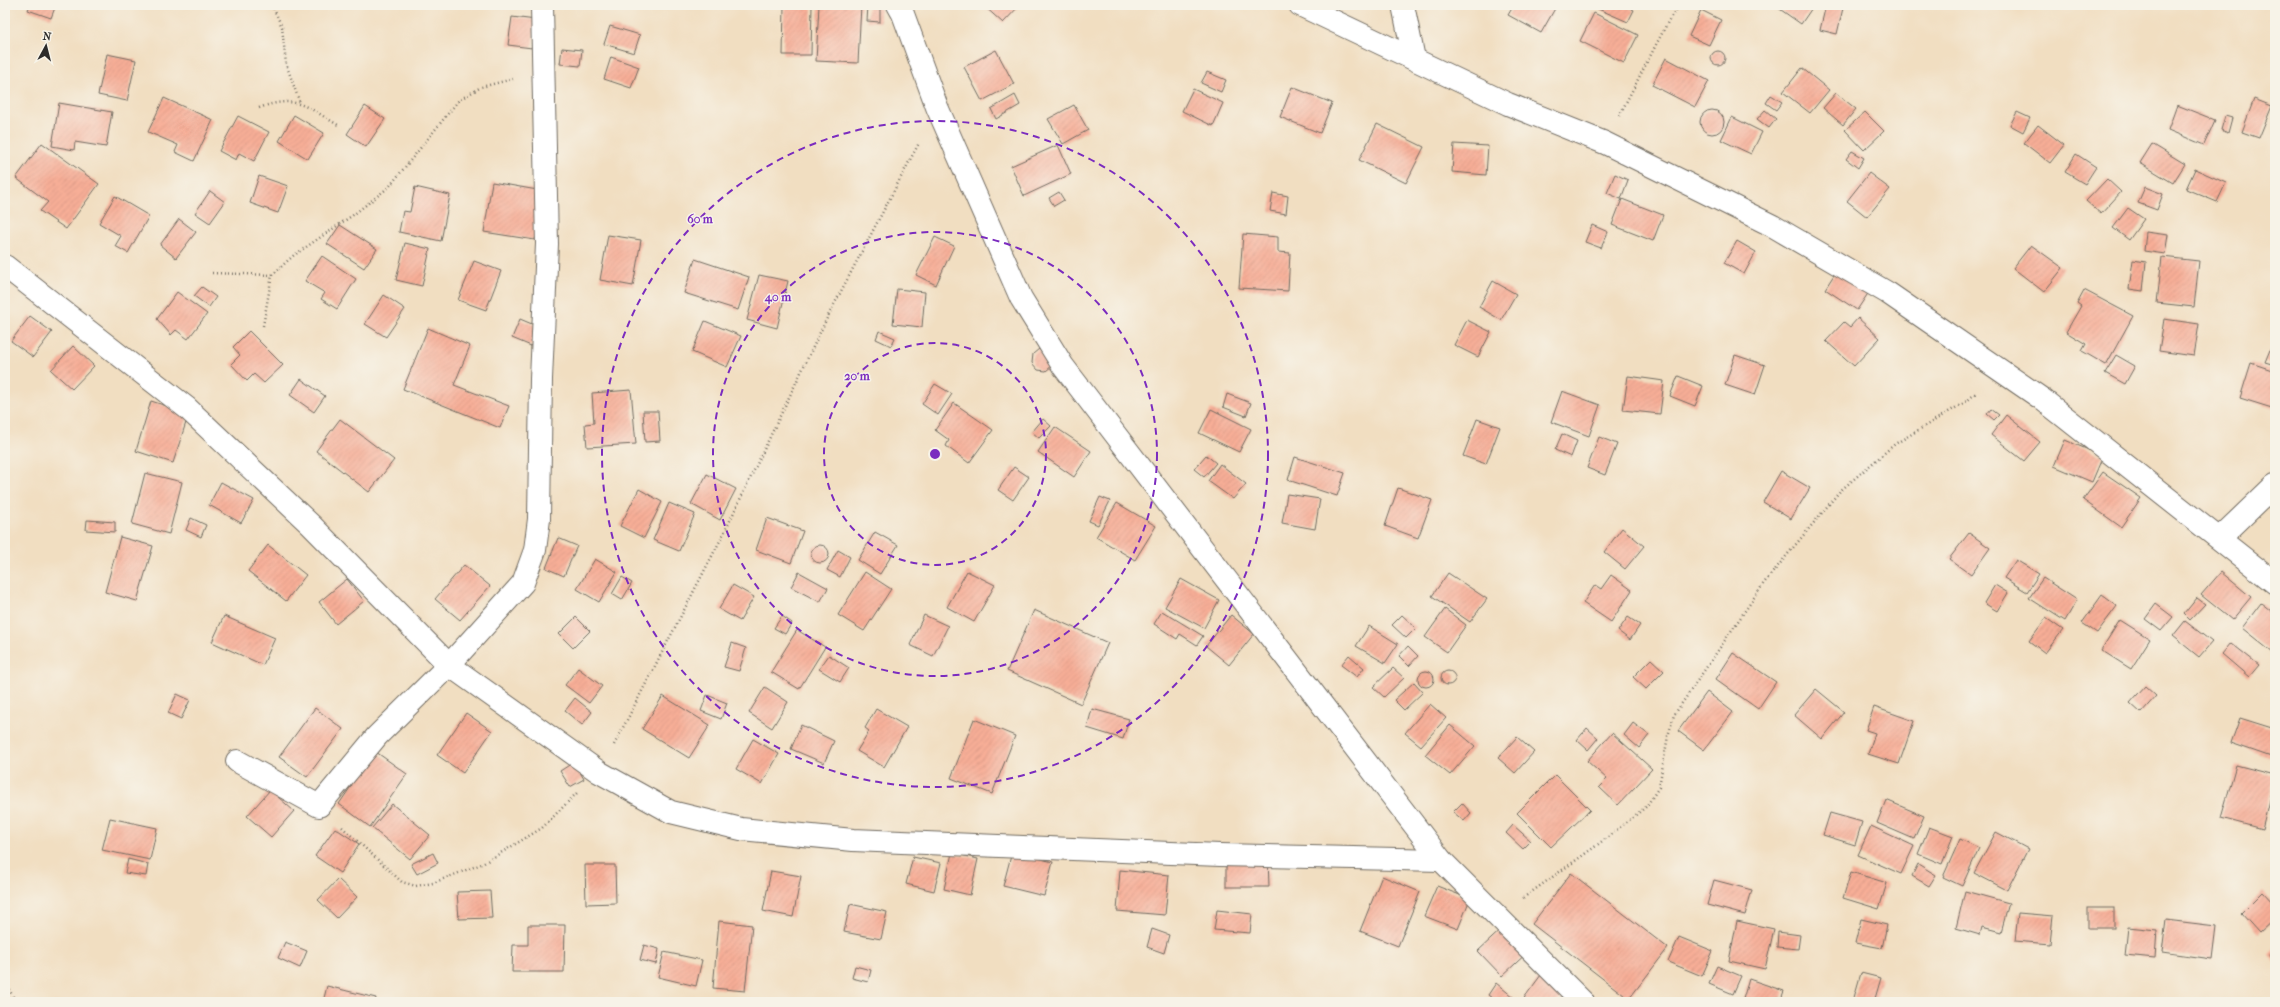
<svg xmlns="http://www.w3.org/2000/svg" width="2280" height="1007" font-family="'IM FELL French Canon',serif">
  <defs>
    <pattern id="building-hatch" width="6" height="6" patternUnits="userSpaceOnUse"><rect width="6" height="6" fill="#f7ae97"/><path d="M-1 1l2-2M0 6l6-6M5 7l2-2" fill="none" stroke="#d49682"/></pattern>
  </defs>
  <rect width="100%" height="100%" fill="#f7f3e8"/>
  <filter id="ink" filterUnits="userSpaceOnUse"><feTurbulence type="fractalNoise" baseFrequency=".025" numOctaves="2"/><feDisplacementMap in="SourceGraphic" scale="8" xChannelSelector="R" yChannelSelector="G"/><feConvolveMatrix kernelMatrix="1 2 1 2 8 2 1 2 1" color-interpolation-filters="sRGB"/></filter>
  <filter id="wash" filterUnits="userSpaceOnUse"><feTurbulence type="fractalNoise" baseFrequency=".012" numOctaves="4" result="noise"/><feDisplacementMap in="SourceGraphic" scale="16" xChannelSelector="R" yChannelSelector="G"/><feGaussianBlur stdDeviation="0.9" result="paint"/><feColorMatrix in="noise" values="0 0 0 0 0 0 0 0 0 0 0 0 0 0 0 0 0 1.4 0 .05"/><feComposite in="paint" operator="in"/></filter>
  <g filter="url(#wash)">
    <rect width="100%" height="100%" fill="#f1dec1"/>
    <g id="blocks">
      <g fill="url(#building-hatch)">
        <path d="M30 5H56L51 18 28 10Z"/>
        <path d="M784 5H812L811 55H783Z"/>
        <path d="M819 5H861L858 63 816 61Z"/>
        <path d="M868 5H880V22L867 21Z"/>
        <path d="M983 5H1020L1003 23Z"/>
        <path d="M1514 5H1557L1541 33 1508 15Z"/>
        <path d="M1598 5H1624L1634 10 1628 22 1596 8Z"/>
        <path d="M1774 5H1814L1801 24Z"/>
        <path d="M1826 5 1843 8 1837 34 1820 30Z"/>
        <path d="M1701 10 1721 20 1709 45 1689 36Z"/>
        <path d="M1594 13 1638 35 1624 63 1580 41Z"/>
        <path d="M512 17 536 20 532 48 508 45Z"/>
        <path d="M610 26 640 35 634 53 604 44Z"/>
        <path d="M562 48 582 50 580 66 560 64Z"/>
        <path d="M996 50 1014 84 982 101 964 67Z"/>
        <circle cx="1718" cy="58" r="7"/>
        <path d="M107 54 136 60 127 101 98 95Z"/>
        <path d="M611 57 639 67 631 88 604 79Z"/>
        <path d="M1666 58 1709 81 1695 107 1652 85Z"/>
        <path d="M1802 68 1829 90 1810 113 1783 92Z"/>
        <path d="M1207 72 1226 80 1221 92 1201 83Z"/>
        <path d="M1292 87 1332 103 1320 133 1280 117Z"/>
        <path d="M1193 89 1223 103 1213 126 1182 111Z"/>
        <path d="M1836 93 1856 109 1843 125 1823 108Z"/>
        <path d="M1015 95 1020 105 996 119 991 109Z"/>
        <path d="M1771 95 1782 102 1776 110 1766 103Z"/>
        <path d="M164 98 213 120 194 161 175 152 178 145 148 132Z"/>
        <path d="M2254 99 2272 106 2259 138 2242 132Z"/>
        <path d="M59 103 112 112 106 147 75 142 74 150 52 146Z"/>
        <path d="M1074 105 1088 130 1063 144 1048 119Z"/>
        <path d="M2177 105 2215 120 2204 145 2168 130Z"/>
        <path d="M365 106 385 119 366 147 347 134Z"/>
        <circle cx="1712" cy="122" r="12"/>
        <path d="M1765 110 1776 119 1769 128 1757 119Z"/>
        <path d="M1865 112 1884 131 1864 150 1845 130Z"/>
        <path d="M2017 112 2030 118 2023 132 2010 125Z"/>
        <path d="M294 115 324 133 308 159 279 141Z"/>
        <path d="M238 116 269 132 254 161 239 153 236 160 219 151Z"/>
        <path d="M2225 116 2232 118 2228 133 2221 130Z"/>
        <path d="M1732 117 1762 132 1751 154 1721 140Z"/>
        <path d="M1377 124 1424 147 1406 183 1359 160Z"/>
        <path d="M2038 125 2064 145 2050 163 2024 143Z"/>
        <path d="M42 143 99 184 66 229 40 211 48 202 16 178Z"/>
        <path d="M1454 144 1488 146 1486 175 1452 172Z"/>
        <path d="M2152 144 2185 164 2173 183 2140 163Z"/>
        <path d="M1058 145 1071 174 1024 196 1011 166Z"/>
        <path d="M1852 151 1864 158 1858 168 1846 159Z"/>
        <path d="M2076 154 2096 167 2085 184 2065 172Z"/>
        <path d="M2195 169 2226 183 2217 202 2186 189Z"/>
        <path d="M1869 173 1890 189 1867 217 1847 201Z"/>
        <path d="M1615 174 1628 180 1621 199 1607 193Z"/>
        <path d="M259 176 288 186 278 213 250 203Z"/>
        <path d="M2107 179 2121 192 2101 214 2086 201Z"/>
        <path d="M492 182 543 191 535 240 484 232Z"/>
        <path d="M415 187 450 195 441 241 399 232 403 211 410 212Z"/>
        <path d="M2145 187 2163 194 2157 210 2138 203Z"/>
        <path d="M210 191 225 202 210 223 195 213Z"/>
        <path d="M1059 192 1064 200 1054 206 1049 198Z"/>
        <path d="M1273 193 1288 196 1286 214 1270 211Z"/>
        <path d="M115 196 149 216 128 253 115 246 121 236 99 223Z"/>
        <path d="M1622 199 1663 215 1653 241 1612 225Z"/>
        <path d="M2128 208 2144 219 2129 240 2113 228Z"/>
        <path d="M179 219 196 232 176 258 160 245Z"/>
        <path d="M340 225 377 249 364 268 327 244Z"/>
        <path d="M1592 225 1608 232 1601 248 1585 242Z"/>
        <path d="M2146 232 2168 235 2165 254 2144 251Z"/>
        <path d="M1243 234 1278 237V252L1290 253 1288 291 1239 288Z"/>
        <path d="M608 235 641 240 633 286 600 280Z"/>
        <path d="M935 237 954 246 936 285 916 275Z"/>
        <path d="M1737 241 1756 252 1744 274 1724 263Z"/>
        <path d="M405 243 430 249 422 286 396 280Z"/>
        <path d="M2031 245 2063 268 2044 292 2013 268Z"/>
        <path d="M322 256 356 279 337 309 321 299 325 293 305 281Z"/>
        <path d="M2162 257 2199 261 2194 307 2157 303Z"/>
        <path d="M695 259 749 277 738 310 684 293Z"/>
        <path d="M2133 260 2146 262 2143 291 2129 289Z"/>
        <path d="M474 261 501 271 486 310 458 300Z"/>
        <path d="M1839 267 1871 289 1857 310 1825 289Z"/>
        <path d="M759 275 788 281 777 328 747 320Z"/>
        <path d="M1493 281 1516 294 1501 320 1479 307Z"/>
        <path d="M202 287 216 297 209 307 194 296Z"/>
        <path d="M897 289 925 292 922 327 893 324Z"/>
        <path d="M2084 290 2133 316 2106 365 2082 351 2086 344 2066 332 2081 306 2077 303Z"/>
        <path d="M177 292 207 314 188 339 176 330 171 335 157 319Z"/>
        <path d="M384 295 405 309 386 337 365 324Z"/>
        <path d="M30 316 52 332 33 357 11 341Z"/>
        <path d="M1858 318 1880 338 1854 366 1826 341 1844 322 1850 327Z"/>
        <path d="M520 319 539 327 531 346 512 338Z"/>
        <path d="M2164 319 2199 324 2194 356 2159 351Z"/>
        <path d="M1467 320 1491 332 1478 357 1454 345Z"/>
        <path d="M705 321 741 336 727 367 692 352Z"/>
        <path d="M428 328 470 346 454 385 509 406 500 428 403 389Z"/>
        <path d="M249 331 283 365 264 383 254 374 247 381 231 364 240 355 233 347Z"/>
        <path d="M879 331 895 338 891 346 876 339Z"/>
        <path d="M2272 345 2275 346V365L2265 362Z"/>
        <path d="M73 346 94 366 72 389 51 370Z"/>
        <path d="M1039 349 1053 365 1046 371 1038 370 1032 363 1033 354Z"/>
        <path d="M1735 355 1765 365 1755 395 1725 385Z"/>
        <path d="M2116 355 2135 366 2125 384 2105 373Z"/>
        <path d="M2251 363 2275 371V409L2240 398Z"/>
        <path d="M1628 376 1664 381 1660 414 1623 410Z"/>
        <path d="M1678 376 1703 386 1695 406 1670 396Z"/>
        <path d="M301 379 325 396 314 412 290 395Z"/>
        <path d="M935 384 952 394 938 415 922 404Z"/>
        <path d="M631 390 636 444 587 447 585 424 594 423 592 393Z"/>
        <path d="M1562 391 1600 405 1589 436 1551 422Z"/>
        <path d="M1227 394 1251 403 1246 416 1223 407Z"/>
        <path d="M151 401 189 413 173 463 136 451Z"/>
        <path d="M954 403 993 430 969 463 946 446 949 440 935 430Z"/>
        <path d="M1211 409 1251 429 1239 452 1199 433Z"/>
        <path d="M1991 409 1999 415 1994 420 1987 414Z"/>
        <path d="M643 411H658L660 441 645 442Z"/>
        <path d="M2006 415 2040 442 2024 461 1991 435Z"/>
        <path d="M340 419 394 460 369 492 316 451Z"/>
        <path d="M1043 419 1051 426 1039 438 1032 432Z"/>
        <path d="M1477 419 1500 427 1486 464 1463 456Z"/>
        <path d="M1055 427 1091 451 1074 477 1038 452Z"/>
        <path d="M1562 434 1577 441 1571 457 1555 450Z"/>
        <path d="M1599 437 1617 444 1605 475 1587 468Z"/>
        <path d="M2065 440 2103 456 2092 482 2054 466Z"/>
        <path d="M1206 455 1216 463 1204 477 1194 469Z"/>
        <path d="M1295 457 1345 473 1337 496 1288 480Z"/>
        <path d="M1220 464 1246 484 1233 499 1208 481Z"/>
        <path d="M1014 467 1029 477 1013 500 998 490Z"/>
        <path d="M1781 471 1810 488 1791 519 1763 502Z"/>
        <path d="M2103 472 2141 498 2121 527 2083 500Z"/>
        <path d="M145 473 182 482 169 534 132 524Z"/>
        <path d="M707 474 736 489 720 520 691 504Z"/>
        <path d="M221 482 254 500 241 523 209 505Z"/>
        <path d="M1398 488 1432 500 1418 538 1385 526Z"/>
        <path d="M639 489 662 502 644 538 620 526Z"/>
        <path d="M1287 494 1320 499 1315 529 1282 523Z"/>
        <path d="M1100 497 1110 501 1098 525 1089 521Z"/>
        <path d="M669 503 695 514 679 551 653 540Z"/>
        <path d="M1117 503 1156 526 1135 560 1096 537Z"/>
        <path d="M191 518 206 525 201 537 186 530Z"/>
        <path d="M767 518 803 531 791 563 756 550Z"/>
        <path d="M87 520 115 522V532L86 530Z"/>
        <path d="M1622 528 1644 546 1625 569 1604 552Z"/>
        <path d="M875 532 898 545 880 574 858 560Z"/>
        <path d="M1969 533 1990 548 1971 575 1949 559Z"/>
        <path d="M120 537 153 546 137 601 105 592Z"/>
        <path d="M558 538 577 546 564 576 546 568Z"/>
        <circle cx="820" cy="554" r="9"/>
        <path d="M268 545 306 575 286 601 248 571Z"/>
        <path d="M838 550 850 557 840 577 827 570Z"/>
        <path d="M595 559 617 572 599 602 577 589Z"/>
        <path d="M2016 560 2039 574 2027 592 2004 578Z"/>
        <path d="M464 565 490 586 460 620 435 599Z"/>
        <path d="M967 571 995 585 974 622 947 607Z"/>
        <path d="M799 572 828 588 820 602 791 587Z"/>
        <path d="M865 572 891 589 864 631 838 615Z"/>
        <path d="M2221 572 2251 597 2232 620 2201 595Z"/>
        <path d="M1448 573 1487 599 1470 622 1432 596Z"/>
        <path d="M1611 575 1632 590 1611 622 1583 603 1595 585 1601 589Z"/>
        <path d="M622 577 632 583 622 600 612 594Z"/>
        <path d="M2043 578 2077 600 2065 621 2029 598Z"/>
        <path d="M347 579 364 601 336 624 319 602Z"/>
        <path d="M1181 579 1219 600 1204 628 1165 607Z"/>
        <path d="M733 585 754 597 740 621 719 609Z"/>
        <path d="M1995 585 2008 593 1997 611 1984 603Z"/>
        <path d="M2102 595 2117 606 2097 633 2082 623Z"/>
        <path d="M2197 598 2205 604 2190 620 2184 614Z"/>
        <path d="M2261 603 2275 614V651L2273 653 2242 628Z"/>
        <path d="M2156 604 2173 617 2161 631 2145 619Z"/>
        <path d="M1445 609 1466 625 1447 652 1425 637Z"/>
        <path d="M1034 610 1108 643 1081 704 1007 671Z"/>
        <path d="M1162 611 1203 636 1197 645 1180 634 1177 639 1154 624Z"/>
        <path d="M924 615 948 626 933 656 910 645Z"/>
        <path d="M1231 615 1254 634 1229 665 1206 646Z"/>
        <path d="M1402 615 1416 628 1406 638 1392 625Z"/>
        <path d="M224 616 275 638 263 665 212 642Z"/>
        <path d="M782 616 792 623 785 634 774 628Z"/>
        <path d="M576 617 590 631 573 648 559 634Z"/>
        <path d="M1628 617 1640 625 1630 640 1618 631Z"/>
        <path d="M2046 618 2063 630 2045 653 2029 641Z"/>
        <path d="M2120 620 2150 639 2131 669 2101 650Z"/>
        <path d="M2185 621 2212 642 2199 657 2173 636Z"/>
        <path d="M1369 626 1398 644 1385 663 1356 646Z"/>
        <path d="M797 630 825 647 799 689 771 672Z"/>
        <path d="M732 643 746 648 739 671 724 667Z"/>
        <path d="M2231 643 2259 665 2249 677 2222 654Z"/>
        <path d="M1408 646 1418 656 1409 666 1399 656Z"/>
        <path d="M1733 653 1776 682 1758 709 1716 679Z"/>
        <path d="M829 655 849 668 840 682 819 669Z"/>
        <path d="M1349 655 1364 668 1357 677 1341 665Z"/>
        <path d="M1651 659 1664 671 1646 689 1633 677Z"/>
        <path d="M578 668 602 686 589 703 565 685Z"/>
        <path d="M1393 668 1404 678 1384 697 1373 687Z"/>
        <circle cx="1448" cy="678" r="7"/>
        <circle cx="1426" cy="679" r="8"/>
        <path d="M1414 682 1423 692 1404 710 1394 700Z"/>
        <path d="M2145 686 2156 696 2141 713 2130 703Z"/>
        <path d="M765 687 788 702 772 728 749 713Z"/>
        <path d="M1816 689 1844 712 1822 739 1794 715Z"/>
        <path d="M1707 692 1733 712 1704 750 1678 731Z"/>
        <path d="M177 694 190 700 181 719 168 713Z"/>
        <path d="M707 695 727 703 721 719 701 711Z"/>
        <path d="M663 696 710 725 689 758 642 729Z"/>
        <path d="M575 698 592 712 582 725 565 711Z"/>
        <path d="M1430 704 1446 718 1421 746 1405 733Z"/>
        <path d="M1874 707 1914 721 1899 764 1868 754 1875 733 1866 730Z"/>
        <path d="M315 708 343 729 307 777 279 757Z"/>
        <path d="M876 709 907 727 884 767 857 751 869 731 865 728Z"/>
        <path d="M1092 709 1129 719 1123 739 1087 728Z"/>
        <path d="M466 713 492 731 463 773 437 755Z"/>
        <path d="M2240 718 2275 729 2274 758 2231 743Z"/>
        <path d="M974 719 1015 736 992 794 951 778Z"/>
        <path d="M1633 723 1649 735 1639 748 1624 735Z"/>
        <path d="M801 725 834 741 824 763 791 749Z"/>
        <path d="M1450 725 1475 746 1450 775 1425 755Z"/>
        <path d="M1587 728 1598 738 1588 750 1577 740Z"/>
        <path d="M1612 733 1652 769 1618 805 1599 787 1607 779 1587 761Z"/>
        <path d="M1517 737 1534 752 1515 773 1498 758Z"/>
        <path d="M753 739 779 754 762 784 736 769Z"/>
        <path d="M369 747 407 774 370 827 339 804 352 785 345 780Z"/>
        <path d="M574 762 584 779 570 787 560 771Z"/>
        <path d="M2236 765 2275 775 2262 829 2221 818Z"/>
        <path d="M1555 775 1590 810 1551 847 1517 813Z"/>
        <path d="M270 790 294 811 271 837 247 816Z"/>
        <path d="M1886 800 1924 816 1914 839 1877 823Z"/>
        <path d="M1462 803 1471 813 1464 821 1453 812Z"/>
        <path d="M392 804 430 835 410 859 372 828Z"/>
        <path d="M1830 813 1862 822 1855 845 1823 835Z"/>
        <path d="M110 818 157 828 150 860 102 850Z"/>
        <path d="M1513 825 1531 841 1523 849 1506 833Z"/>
        <path d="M1871 826 1914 846 1901 874 1858 855Z"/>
        <path d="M1929 827 1953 836 1942 864 1918 854Z"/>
        <path d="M335 828 359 844 340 873 315 856Z"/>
        <path d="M1996 832 2028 849 2007 890 1974 873Z"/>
        <path d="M1960 839 1979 848 1962 886 1943 877Z"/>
        <path d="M1012 852 1053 862 1044 896 1003 886Z"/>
        <path d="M433 853 438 863 417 874 411 864Z"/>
        <path d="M952 853 978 859 970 895 944 889Z"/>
        <path d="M913 857 941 863 934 891 906 884Z"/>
        <path d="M1226 857H1268L1269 887H1226Z"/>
        <path d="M128 859 148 864 146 876 125 873Z"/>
        <path d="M1918 864 1936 875 1929 886 1912 876Z"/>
        <path d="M585 865H615L616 903 586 904Z"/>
        <path d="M1120 870 1169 875 1165 915 1117 911Z"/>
        <path d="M771 871 801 876 793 917 763 911Z"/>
        <path d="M1851 872 1887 883 1879 909 1843 898Z"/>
        <path d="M1571 873 1668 948 1629 999 1532 924Z"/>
        <path d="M1382 876 1420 892 1398 946 1360 931Z"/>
        <path d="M338 879 357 897 337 918 318 900Z"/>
        <path d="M1714 880 1752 890 1745 915 1707 905Z"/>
        <path d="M1437 886 1470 899 1458 929 1424 916Z"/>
        <path d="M490 891 492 918 459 919 457 892Z"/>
        <path d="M1965 891 2009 903 2001 932 1982 927 1980 935 1956 928Z"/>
        <path d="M2262 892 2275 906V918L2259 933 2241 913Z"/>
        <path d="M850 904 887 912 881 939 844 932Z"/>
        <rect x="2088" y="908" width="26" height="20"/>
        <path d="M1217 910 1252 914 1250 933 1214 930Z"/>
        <path d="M2018 913 2053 916 2050 944 2015 941Z"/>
        <path d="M1861 919 1887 925 1882 948 1855 943Z"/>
        <path d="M2166 920 2216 926 2212 959 2162 952Z"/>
        <path d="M719 921 752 925 745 991 713 988Z"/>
        <path d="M1737 921 1774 929 1765 969 1729 961Z"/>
        <path d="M528 925H565L564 972H512L513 945H528Z"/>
        <path d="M1505 926 1529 951 1502 976 1478 951Z"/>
        <path d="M2128 927 2157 930 2155 958 2125 955Z"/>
        <path d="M1152 929 1169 935 1164 953 1147 947Z"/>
        <path d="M1778 932 1800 935 1798 949 1777 947Z"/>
        <path d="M1679 937 1713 951 1702 976 1668 962Z"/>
        <path d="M285 942 307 951 300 968 278 958Z"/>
        <path d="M644 945 659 949 656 964 640 960Z"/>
        <path d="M2275 948V961L2269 956Z"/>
        <path d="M664 952 702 960 696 986 658 977Z"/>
        <path d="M855 966 871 970 868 982 852 978Z"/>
        <path d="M1717 966 1741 976 1733 994 1709 984Z"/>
        <path d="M1861 973 1881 978 1874 1002 1853 1001Z"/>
        <path d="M1541 975 1565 992 1558 1002H1530L1524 998Z"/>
        <path d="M1749 979 1784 991 1780 1002H1752L1743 999Z"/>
        <path d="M1496 983 1513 997 1509 1002H1497L1488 995Z"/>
        <path d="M327 986 376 998 375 1002H323Z"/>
      </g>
    </g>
  </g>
  <g filter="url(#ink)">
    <use href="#blocks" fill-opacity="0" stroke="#706a60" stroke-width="1"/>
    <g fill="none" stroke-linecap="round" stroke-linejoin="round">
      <g stroke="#706a60" stroke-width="24">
        <g id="street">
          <path d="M898 5 903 14 937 107 1021 298 1063 366 1441 860 1583 1002"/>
          <path d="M1300 5 1508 104 1605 143 1773 226 1888 293 2042 399 2275 583"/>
          <path d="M1403 5 1414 59"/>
          <path d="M5 266 187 408 311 525 449 665 599 772 671 812 741 829 853 840 1220 855 1441 860"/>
          <path d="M2220 538 2275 485"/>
          <path d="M237 761 319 806 377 736 449 665 523 583 535 550 539 519 541 379 547 244 542 5"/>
        </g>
      </g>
      <g stroke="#706a60" stroke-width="2.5" stroke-dasharray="1 3" stroke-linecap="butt">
        <path d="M272 5 282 27 286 64 300 103"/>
        <path d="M259 108C296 94 307 107 338 125"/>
        <path d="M1619 116 1670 18 1680 5"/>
        <path d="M212 273 272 275"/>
        <path d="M263 326 272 275 293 256 353 215 389 187 459 100 481 87 513 79"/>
        <path d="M614 745 724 533 827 318 919 143"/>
        <path d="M342 827 402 882 416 886 433 883 484 863 542 828 577 793"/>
        <path d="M1523 898 1596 846 1646 807 1659 787 1668 736 1674 715 1764 583 1840 491 1895 444 1967 401 1977 392"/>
        <path d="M5 982 16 1002"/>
      </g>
      <use href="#street" stroke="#fff" stroke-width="22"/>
    </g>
  </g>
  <g fill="none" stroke="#7b2cbf" stroke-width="2" stroke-dasharray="7 5">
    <circle cx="935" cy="454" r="111"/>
    <circle cx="935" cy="454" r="222"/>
    <circle cx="935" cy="454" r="333"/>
  </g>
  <circle cx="935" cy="454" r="6" fill="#7b2cbf" stroke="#f7f3e8" stroke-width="2"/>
  <g font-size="12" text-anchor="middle" font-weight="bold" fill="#7b2cbf" stroke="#f7f3e8" stroke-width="3" stroke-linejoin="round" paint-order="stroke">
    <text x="700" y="223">60 m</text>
    <text x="778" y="301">40 m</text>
    <text x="857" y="380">20 m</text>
  </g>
  <rect width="2280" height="1007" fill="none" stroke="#f7f3e8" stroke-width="20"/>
  <g transform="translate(46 46) rotate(7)" stroke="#f7f3e8" stroke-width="3" paint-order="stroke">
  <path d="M0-3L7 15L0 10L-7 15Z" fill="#2b2b2b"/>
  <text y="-6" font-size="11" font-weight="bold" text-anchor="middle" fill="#2b2b2b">N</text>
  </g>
</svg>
